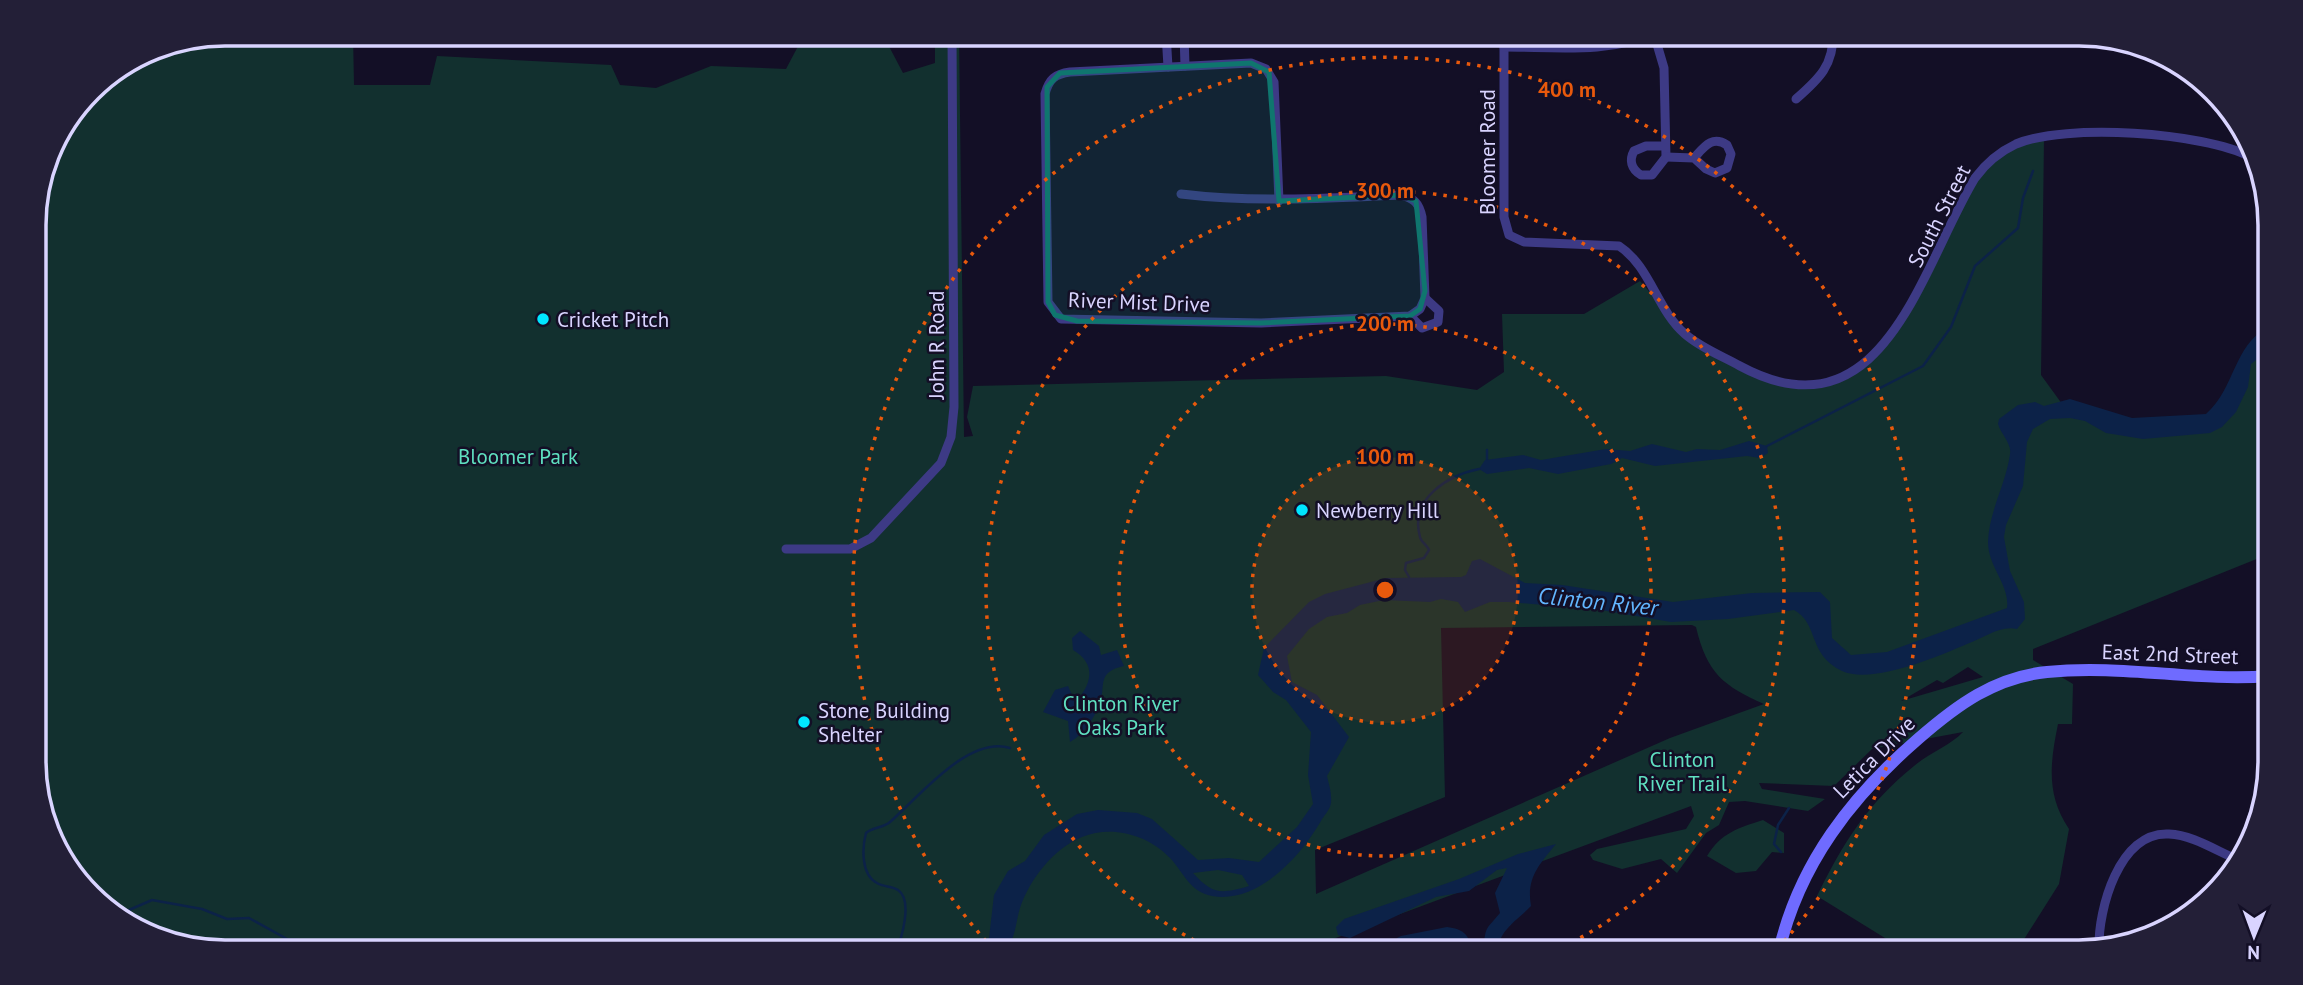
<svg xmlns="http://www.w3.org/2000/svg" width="2303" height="985" font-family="'PT Sans',sans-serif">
  <rect width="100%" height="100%" fill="#130f26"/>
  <g fill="#12302f" fill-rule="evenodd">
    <path d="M224 33H353L354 85H430L437 56 611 65 620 85 656 88 711 66 786 69 805 33H882L903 73 935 63V33H959L964 437 973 436 967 417 973 386 1386 376 1477 390 1504 372 1502 314H1584L1640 281 1691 339 1794 387 1848 374 1894 330 1968 188 2006 149 2044 138 2041 375 2065 408 2158 424 2212 414 2268 334 2269 554 2033 649V660L2073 684 2072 724H2058C2050 763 2046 795 2069 829L2059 884 2021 944V951H1906L1817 896C1843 843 1868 803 1914 766 1929 753 1951 745 1963 732L1872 749 1834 786 1759 783 1762 789 1825 799 1808 811 1745 801 1729 802 1719 825 1706 833 1677 873 1661 859 1622 869 1593 860 1590 855 1597 849 1686 829 1694 816 1691 806 1298 952H224L152 937 73 877 35 786 34 211 53 139 98 81 152 48ZM1692 625 1696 627C1707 674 1724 686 1764 704L1670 738 1316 894 1315 850 1445 797 1441 628ZM1968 667 1983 677 1901 701 1937 680 1943 683Z"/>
    <path d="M1763 820 1784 833V853L1772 852 1756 871 1736 873 1707 856C1721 833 1738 828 1763 820Z"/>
  </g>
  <g fill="#0c2248" fill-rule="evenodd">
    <path d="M2268 327 2269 350 2251 364 2248 387 2236 412 2222 427 2210 433 2143 439 2106 433 2085 421 2070 418 2050 419 2033 429 2027 442 2023 486 2006 525 2004 537 2010 571 2024 602 2025 619 2017 629C2000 625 1984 638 1967 644 1939 656 1872 685 1842 671 1807 654 1819 623 1794 610L1728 619 1671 622 1601 610 1509 602H1490L1465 612 1458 602 1441 599 1430 602 1384 600 1360 605 1347 613 1327 617 1309 629 1287 656 1292 682 1317 695 1349 737 1327 776C1329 785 1332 793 1331 803 1330 810 1324 815 1321 821 1300 857 1258 904 1212 896 1190 892 1184 873 1170 858 1147 834 1111 825 1082 837 1053 849 1030 879 1020 908 1015 925 1016 939 1004 952H975L989 938 994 895 1008 871 1025 861 1044 835 1077 814 1098 810 1137 813 1152 819 1198 860 1229 858 1259 862 1297 827 1313 804 1308 775 1311 732 1286 700 1273 692 1258 675 1264 648 1309 602 1325 594 1386 578 1461 577 1466 575 1472 561 1480 559 1525 583 1562 585 1673 602 1752 593 1820 592 1830 602 1832 638 1851 655 1887 652 2007 608C2010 585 1988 567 1988 542 1989 511 2006 484 2010 454 2012 444 2001 434 1998 424L1999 419 2018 405 2035 402 2044 406 2070 399 2132 418 2206 414C2235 389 2233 346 2268 327ZM1218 870 1242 875 1249 886C1221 894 1213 895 1193 873Z"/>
    <path d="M1749 441 1767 446 1768 453 1760 458 1747 456 1655 466 1622 458 1611 464 1558 474 1529 468 1487 474 1479 469 1485 460 1523 455 1541 460 1606 449 1630 451 1652 444 1686 452 1697 449 1720 450Z"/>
    <path d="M1080 631 1099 646 1101 655 1117 650 1124 666C1096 672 1106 686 1100 703 1094 719 1084 734 1070 742L1068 721 1043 712 1055 690 1068 686 1075 702C1092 685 1097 664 1073 650L1072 638Z"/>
    <path d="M1556 844C1539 865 1526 878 1531 906 1520 918 1496 932 1499 951H1483C1486 925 1485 931 1500 913L1495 893 1507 868 1497 870 1469 891 1436 897 1350 938 1338 935 1336 927 1344 919 1459 879 1518 854Z"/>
    <path d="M1447 927C1463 929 1471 935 1470 951L1394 952 1397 938 1401 936Z"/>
  </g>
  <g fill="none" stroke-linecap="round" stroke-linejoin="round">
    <g stroke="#0c2248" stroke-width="2.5">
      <path d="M1767 446 1923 366 1951 327 1975 266 2018 228 2023 198 2033 171"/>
      <path d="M1487 450V459"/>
      <path d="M1409 577 1405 570 1406 563 1424 558 1429 550C1427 545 1421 542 1420 537 1409 498 1449 475 1479 469"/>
      <path d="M1781 852 1774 844 1778 825 1789 808"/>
      <path d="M81 883 90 886 104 901"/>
      <path d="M117 911 129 910 152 900 202 909 227 919 249 918 287 939 331 943 349 941 375 949 397 945 437 946 453 952"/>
      <path d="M477 952H518"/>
      <path d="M895 952C902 939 913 900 898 890 892 886 883 887 877 883 861 875 862 848 866 833 873 827 883 828 890 822 918 798 968 735 1010 748"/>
    </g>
    <g stroke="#3d3a85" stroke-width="9">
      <path d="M1166 33 1168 67"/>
      <path d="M1184 33 1185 66"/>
      <path d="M1504 33V217L1509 235 1524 242 1619 246C1650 266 1657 310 1685 334 1701 348 1722 356 1740 366 1883 443 1921 267 1975 178 1986 163 1999 152 2016 144 2065 123 2203 132 2251 157"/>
      <path d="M1654 34 1664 68 1666 157 1652 175H1641C1631 169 1629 160 1634 151L1646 146H1665"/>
      <path d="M1504 47C1554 47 1610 54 1656 33"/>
      <path d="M1796 99C1819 79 1834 65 1833 33"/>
      <path d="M1666 157 1694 158 1706 169 1715 173 1727 168 1731 154 1727 145C1712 135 1704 147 1694 158"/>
      <path d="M1181 194C1255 203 1327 198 1401 195 1414 198 1419 203 1422 217L1425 298 1420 309 1410 316 1261 323 1061 319 1048 302 1045 94C1049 79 1055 74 1070 72L1251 63 1266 69 1274 82 1279 201"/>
      <path d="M1410 316 1422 328 1438 322 1439 311 1425 298"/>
      <path d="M786 549H850L871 538 941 463 951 437 954 407 952 33"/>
      <path d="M2099 948C2098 910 2119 831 2169 834 2192 835 2215 850 2236 859"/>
    </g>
    <path stroke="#6f6bff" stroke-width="12" d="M1779 951C1799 864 1852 796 1918 739 1957 705 1995 677 2047 672 2122 664 2198 682 2269 676"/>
  </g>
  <path fill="#0f766e" fill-opacity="0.2" stroke="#0f766e" stroke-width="5" stroke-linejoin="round" d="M1251 63 1269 72 1279 201 1401 195 1416 201 1425 291 1420 309 1410 316 1261 323 1077 321 1055 315 1048 302 1047 87 1060 73Z"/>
  <circle cx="1385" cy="590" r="133" fill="#e8590c" fill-opacity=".12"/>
  <g fill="none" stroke="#e8590c" stroke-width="3.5" stroke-dasharray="3.5 7">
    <circle cx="1385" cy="590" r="133"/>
    <circle cx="1385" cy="590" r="266"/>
    <path d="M1213 950A399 399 0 1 1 1557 950"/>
    <path d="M993 949A532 532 0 1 1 1777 949"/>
  </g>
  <g fill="#00e5ff" stroke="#130f26" stroke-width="2.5">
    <circle cx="543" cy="319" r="7"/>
    <circle cx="1302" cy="510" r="7"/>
    <circle cx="804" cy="722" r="7"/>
  </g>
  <g text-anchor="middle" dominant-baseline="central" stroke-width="5" stroke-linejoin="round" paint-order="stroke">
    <g font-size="21" fill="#d9d4ff" stroke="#130f26">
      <text transform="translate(1487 152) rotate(-90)">Bloomer Road</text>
      <text transform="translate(1939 216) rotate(-63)">South Street</text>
      <text transform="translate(1139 302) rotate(2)">River Mist Drive</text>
      <text transform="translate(936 345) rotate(-90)">John R Road</text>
      <text transform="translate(2170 654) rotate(2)">East 2nd Street</text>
      <text transform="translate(1874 757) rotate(-45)">Letica Drive</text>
    </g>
    <g font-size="21" fill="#d9d4ff" stroke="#130f26" text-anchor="start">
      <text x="557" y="319">Cricket Pitch</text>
      <text x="1316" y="510">Newberry Hill</text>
      <text x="818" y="710">Stone Building<tspan x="818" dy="24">Shelter</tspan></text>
    </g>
    <g font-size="21" fill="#5fe0c0" stroke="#130f26">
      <text x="518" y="456">Bloomer Park</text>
      <text x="1121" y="703">Clinton River<tspan x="1121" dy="24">Oaks Park</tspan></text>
      <text x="1682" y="759">Clinton<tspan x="1682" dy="24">River Trail</tspan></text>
    </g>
    <g font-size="23" font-style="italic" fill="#62b6ff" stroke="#130f26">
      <text transform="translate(1598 601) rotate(6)">Clinton River</text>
    </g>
  </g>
  <path d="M0 0H2303V985H0ZM225 46H2079A179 179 0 0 1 2258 225V761A179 179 0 0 1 2079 940H225A179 179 0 0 1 46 761V225A179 179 0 0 1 225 46Z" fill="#231f37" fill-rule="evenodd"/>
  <path fill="none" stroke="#d9d4ff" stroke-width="3.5" d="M225 46H2079A179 179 0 0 1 2258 225V761A179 179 0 0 1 2079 940H225A179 179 0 0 1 46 761V225A179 179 0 0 1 225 46Z"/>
  <circle cx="1385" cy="590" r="10" fill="#e8590c" stroke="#130f26" stroke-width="3.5"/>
  <g font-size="21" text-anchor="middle" font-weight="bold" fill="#e8590c" stroke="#130f26" stroke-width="5" stroke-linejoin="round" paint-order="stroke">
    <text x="1567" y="97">400 m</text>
    <text x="1385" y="198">300 m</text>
    <text x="1385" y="331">200 m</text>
    <text x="1385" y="464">100 m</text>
  </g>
  <g transform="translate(2254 936) rotate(181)" stroke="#130f26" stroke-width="5" paint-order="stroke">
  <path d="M0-5L12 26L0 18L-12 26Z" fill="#d9d4ff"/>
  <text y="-10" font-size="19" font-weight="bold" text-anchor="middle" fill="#d9d4ff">N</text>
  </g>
</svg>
